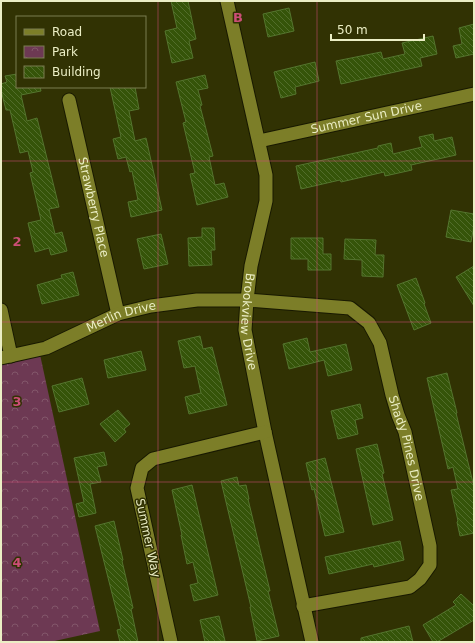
<svg xmlns="http://www.w3.org/2000/svg" width="475" height="643" font-family="'DejaVu Sans',sans-serif">
  <defs>
    <pattern id="park-crowns" width="20" height="18" patternUnits="userSpaceOnUse"><rect width="20" height="18" fill="#6d3953"/><path d="M2 6a3 3 0 1 1 6 0M12 15a3 3 0 1 1 6 0" fill="none" stroke="#82566a"/></pattern>
    <pattern id="building-back-hatch" width="6" height="6" patternUnits="userSpaceOnUse"><rect width="6" height="6" fill="#355409"/><path d="M-1 5l2 2M0 0l6 6M5-1l2 2" fill="none" stroke="#526d2b"/></pattern>
  </defs>
  <rect width="100%" height="100%" fill="#313203"/>
  <path fill="url(#park-crowns)" d="M39 350 100 631 50 642H1V358Z"/>
  <g fill="url(#building-back-hatch)" stroke="#54752e">
    <path d="M171 1H188L196 39 189 41 193 58 172 63 165 31 177 28Z"/>
    <path d="M289 8 294 31 268 37 263 14Z"/>
    <path d="M474 24V54L456 58 453 46 462 44 459 28Z"/>
    <path d="M433 36 437 54 420 58 422 66 341 84 336 61 381 52 383 59 405 54 402 43Z"/>
    <path d="M315 62 319 81 295 87 296 94 281 98 274 72Z"/>
    <path d="M17 74V87H40L41 91 21 95 27 121 37 118 59 207 49 209 55 234 62 232 67 251 51 255 49 248 35 252 28 223 41 220 30 173 33 172 28 151 20 153 10 110H6L1 90V84L7 82 5 76Z"/>
    <path d="M205 75 208 88 198 90 202 105 200 106 213 156 209 157 215 185 224 183 228 197 197 205 190 174 195 173 183 123 186 122 176 82Z"/>
    <path d="M110 87H135L139 109 129 111 135 141 146 138 162 210 131 217 128 202 138 200 132 171 130 172 126 157 118 159 113 139 121 137Z"/>
    <path d="M433 134 434 141 452 137 456 155 411 165 412 170 385 176 384 172 341 182 340 180 301 189 296 166 378 148V146L391 143 393 154 422 147 419 137Z"/>
    <path d="M451 210 474 214V225L471 242 446 237Z"/>
    <path d="M202 228H214L215 250H211L212 265 189 266 188 238 202 237Z"/>
    <path d="M161 234 168 264 144 269 137 239Z"/>
    <path d="M291 238H323V254H331V270H308V259H291Z"/>
    <path d="M345 239 376 240 375 255H384L383 277 362 276V260L344 259Z"/>
    <path d="M474 266V306L456 277Z"/>
    <path d="M73 272 79 295 42 304 37 285 62 278 61 275Z"/>
    <path d="M416 278 425 303 424 304 431 323 414 330 397 285Z"/>
    <path d="M200 336 203 349 212 347 227 405 189 414 185 397 201 393 195 366 184 368 178 341Z"/>
    <path d="M307 338 310 352 346 344 352 370 328 376 324 360 289 369 283 344Z"/>
    <path d="M141 351 146 370 108 378 104 360Z"/>
    <path d="M447 373 457 413H456L474 487V533L460 536 457 522 458 521 451 490 458 489 453 467 448 469 427 378Z"/>
    <path d="M82 378 89 404 59 412 52 386Z"/>
    <path d="M360 404 363 418 355 420 358 434 338 439 331 411Z"/>
    <path d="M118 410 130 424 124 429 126 432 115 442 100 424Z"/>
    <path d="M377 444 384 473 382 474 393 520 373 525 356 449Z"/>
    <path d="M104 452 107 465 97 467 101 482 90 484 96 513 79 517 76 504 84 502 74 458Z"/>
    <path d="M325 458 344 532 325 536 314 489 312 490 306 463Z"/>
    <path d="M237 477 239 486 246 485 249 499H248L270 591H268L279 636 257 641 250 607H251L221 481Z"/>
    <path d="M192 485 218 595 194 601 190 585 198 583 193 562 187 564 181 535H182L172 490Z"/>
    <path d="M114 521 123 560 122 561 133 608 131 609 138 642H120L117 630 121 629 95 526Z"/>
    <path d="M400 541 404 560 374 567 373 564 329 574 325 557Z"/>
    <path d="M461 594 474 606V620L437 642H433L423 625 456 605 453 602Z"/>
    <path d="M219 616 225 641 205 642 200 620Z"/>
    <path d="M409 626 413 642H361V638Z"/>
  </g>
  <g fill="none" stroke-linecap="round" stroke-linejoin="round">
    <g stroke="#181901" stroke-width="15">
      <g id="minor">
        <path id="s1" d="M227 1 266 175V201L251 266 247 300 245 330 265 432 312 642"/>
        <path id="s2" d="M69 100 118 314"/>
        <path id="s3" d="M259 141 474 94"/>
        <path d="M1 310 11 356"/>
        <path id="s4" d="M1 358 46 348 118 314 151 306 197 300H247L350 308 369 323 380 343 392 395 398 415 405 432 430 546V565L420 579 410 587 303 606"/>
        <path d="M171 642 137 488 142 468 153 459 265 432"/>
      </g>
    </g>
    <use href="#minor" stroke="#7c7e28" stroke-width="13"/>
  </g>
  <path fill="none" stroke="#cc4e76" stroke-width="1" stroke-opacity="0.55" d="M158 1V642M317 1V642M1 161H474M1 322H474M1 482H474"/>
  <g text-anchor="middle" dominant-baseline="central" stroke-width="3" stroke-linejoin="round" paint-order="stroke">
    <g font-size="12" fill="#ebeec5" stroke="#313203">
      <text stroke="none"><textPath href="#s3" startOffset="110">Summer Sun Drive</textPath></text>
      <text stroke="none"><textPath href="#s2" startOffset="110">Strawberry Place</textPath></text>
      <text stroke="none"><textPath href="#s4" startOffset="128">Merlin Drive</textPath></text>
      <text stroke="none"><textPath href="#s1" startOffset="327">Brookview Drive</textPath></text>
      <text stroke="none"><textPath href="#s4" startOffset="515">Shady Pines Drive</textPath></text>
      <text transform="translate(148 538) rotate(78)">Summer Way</text>
    </g>
  </g>
  <g font-size="13" text-anchor="middle" font-weight="bold" fill="#cc4e76" stroke="#313203" stroke-width="3" stroke-linejoin="round" paint-order="stroke">
    <text x="238" y="22">B</text>
    <text x="17" y="246">2</text>
    <text x="17" y="406">3</text>
    <text x="17" y="567">4</text>
  </g>
  <rect width="475" height="643" fill="none" stroke="#ebeec5" stroke-width="4"/>
  <rect x="16" y="16" width="130" height="72" fill="#313203" stroke="#7b7d51"/>
  <rect x="24" y="29" width="20" height="6" fill="#7c7e28" stroke="#7b7d51"/>
  <text x="52" y="36" font-size="12" fill="#ebeec5">Road</text>
  <rect x="24" y="46" width="20" height="12" fill="url(#park-crowns)" stroke="#7b7d51"/>
  <text x="52" y="56" font-size="12" fill="#ebeec5">Park</text>
  <rect x="24" y="66" width="20" height="12" fill="url(#building-back-hatch)" stroke="#7b7d51"/>
  <text x="52" y="76" font-size="12" fill="#ebeec5">Building</text>
  <path d="M331 34v6h93v-6" fill="none" stroke="#ebeec5" stroke-width="2"/>
  <text x="337" y="34" font-size="12" fill="#ebeec5" stroke="#313203" stroke-width="3" paint-order="stroke">50 m</text>
</svg>
